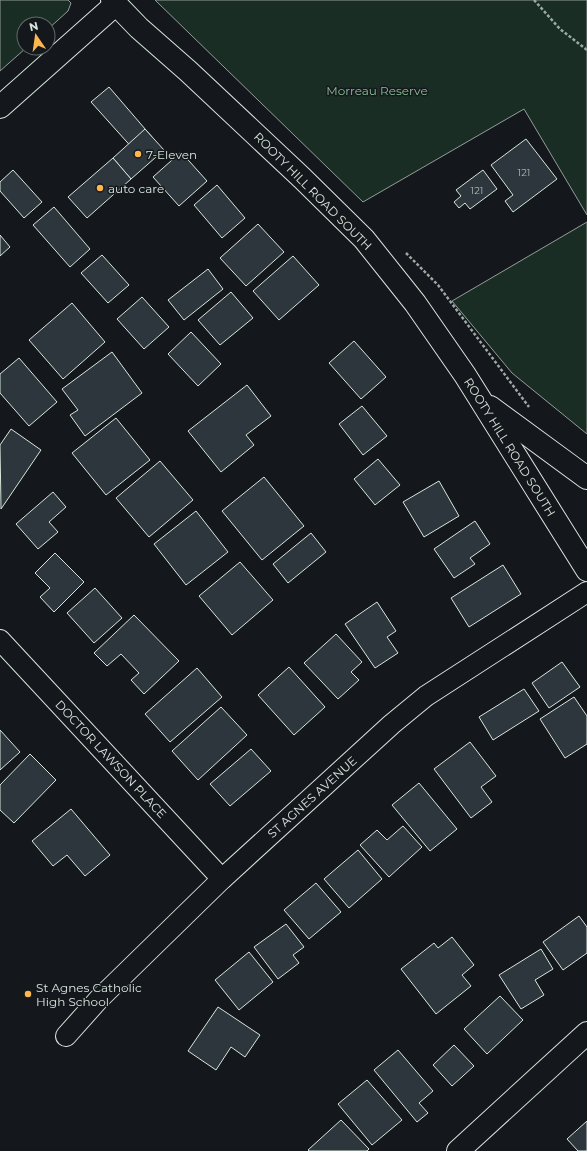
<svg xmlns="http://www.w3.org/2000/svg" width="587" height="1151" font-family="Montserrat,sans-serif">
  <rect width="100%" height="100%" fill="#14181c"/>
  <g fill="#1a2d24" stroke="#939e99">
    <path d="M0 0H68L71 3 68 11 48 29V24H24V48H26L0 71Z"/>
    <path d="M155 0H587V215L524 109 363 202Z"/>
    <path d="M587 222V434L512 373 452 301Z"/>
  </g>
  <g fill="#2c363c" stroke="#d8e6dc">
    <path d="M109 87 152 137 135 151 91 102Z"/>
    <path d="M145 129 164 150 131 179 113 158Z"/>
    <path d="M526 139 557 179 513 212 505 201 513 195 491 165Z"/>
    <path d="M181 152 207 181 179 206 153 177Z"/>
    <path d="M113 158 131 179 87 218 68 197Z"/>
    <path d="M13 170 42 202 24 218 0 191V182Z"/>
    <path d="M483 170 497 189 470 209 465 203 459 208 454 202 461 196 456 190Z"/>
    <path d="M217 185 245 218 222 238 194 205Z"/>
    <path d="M54 207 90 249 70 267 33 225Z"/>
    <path d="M258 224 284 252 246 286 220 258Z"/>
    <path d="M0 235 10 247 0 256Z"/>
    <path d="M102 255 129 285 108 303 81 273Z"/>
    <path d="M293 256 319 285 279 320 253 291Z"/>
    <path d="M208 269 223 289 184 320 168 300Z"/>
    <path d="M231 292 253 318 220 345 198 320Z"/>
    <path d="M142 297 169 327 144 349 117 319Z"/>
    <path d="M72 303 105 342 63 379 29 340Z"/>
    <path d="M191 332 221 364 198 386 168 354Z"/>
    <path d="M354 341 386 377 361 399 329 363Z"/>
    <path d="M112 352 142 393 85 436 70 415 78 410 62 389Z"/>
    <path d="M19 358 57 402 29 426 0 393V374Z"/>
    <path d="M247 385 271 416 246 435 254 445 221 472 188 431Z"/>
    <path d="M362 406 387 436 363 455 339 424Z"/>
    <path d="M116 418 150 460 106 495 72 453Z"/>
    <path d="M11 429 41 450 1 509 0 445Z"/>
    <path d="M378 459 400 485 375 505 354 479Z"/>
    <path d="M160 461 193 500 149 537 116 498Z"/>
    <path d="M264 477 304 526 262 560 222 511Z"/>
    <path d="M439 481 459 516 424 537 403 502Z"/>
    <path d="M53 492 66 507 49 522 58 532 38 549 16 524Z"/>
    <path d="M196 511 228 552 186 585 154 544Z"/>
    <path d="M475 521 490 544 470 558 475 564 454 578 434 549Z"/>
    <path d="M311 533 326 552 288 583 273 564Z"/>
    <path d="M55 553 84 582 54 612 40 597 50 588 35 573Z"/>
    <path d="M240 562 273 600 232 635 199 596Z"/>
    <path d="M503 565 521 594 469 627 451 598Z"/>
    <path d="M95 588 122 618 94 643 67 613Z"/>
    <path d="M377 602 396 631 387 637 398 653 375 668 345 624Z"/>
    <path d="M134 615 179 661 144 694 131 680 139 673 121 654 107 666 94 653Z"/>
    <path d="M336 634 362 662 351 672 359 680 338 699 304 663Z"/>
    <path d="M562 662 580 687 549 708 532 683Z"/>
    <path d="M289 667 325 707 294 735 258 695Z"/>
    <path d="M197 668 222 697 170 742 145 714Z"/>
    <path d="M524 689 539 711 493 740 479 717Z"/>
    <path d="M574 697 587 716V744L565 758 540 719Z"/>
    <path d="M221 707 247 735 198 780 172 751Z"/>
    <path d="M0 730 20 752 0 770Z"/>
    <path d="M470 742 496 776 481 787 492 802 471 818 434 769Z"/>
    <path d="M251 749 271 771 230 806 210 784Z"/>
    <path d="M30 754 56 780 14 823 0 810V785Z"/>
    <path d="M419 783 457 829 430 851 392 805Z"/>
    <path d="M71 809 110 855 85 876 67 855 53 866 32 841Z"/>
    <path d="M403 826 422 847 389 877 360 845 377 830 387 840Z"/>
    <path d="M358 850 382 879 349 908 324 879Z"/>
    <path d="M316 883 341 912 309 939 284 910Z"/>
    <path d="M579 916 587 927V953L563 970 543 942Z"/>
    <path d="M286 924 304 947 293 955 299 963 278 979 254 947Z"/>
    <path d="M452 937 474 965 462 975 471 986 436 1014 401 969 434 943 438 948Z"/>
    <path d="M541 949 553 969 535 980 544 995 521 1009 499 975Z"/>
    <path d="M249 952 273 982 239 1010 215 980Z"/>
    <path d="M500 996 523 1020 487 1054 464 1029Z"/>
    <path d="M218 1007 260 1035 245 1057 231 1047 216 1070 188 1051Z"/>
    <path d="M454 1045 474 1066 452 1086 433 1065Z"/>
    <path d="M398 1050 433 1091 419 1103 428 1113 417 1122 374 1070Z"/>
    <path d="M367 1080 402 1120 372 1145 338 1104Z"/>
    <path d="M341 1120 369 1149 367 1151H309L308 1150Z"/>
    <path d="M587 1121V1151H578L567 1139Z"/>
  </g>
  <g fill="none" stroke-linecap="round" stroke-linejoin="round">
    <g stroke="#d8e6dc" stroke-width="22">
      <g id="minor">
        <path d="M0 640 222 879"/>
        <path d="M66 1036 99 999 222 879 392 724 426 696 587 592"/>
      </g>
    </g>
    <g stroke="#d8e6dc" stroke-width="24">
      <g id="tertiary">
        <path d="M0 107 116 4"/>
        <path d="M458 1151 587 1033"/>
      </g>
    </g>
    <g stroke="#d8e6dc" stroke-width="24">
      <g id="secondary">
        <path d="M112 0 139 28 188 71 302 178 364 239 415 303 465 375 587 570"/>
        <path d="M490 407 587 478"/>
      </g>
    </g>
    <g stroke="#9da8a2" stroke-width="2.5" stroke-dasharray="3 2" stroke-linecap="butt">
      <path d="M534 0 560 29 587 50"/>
      <path d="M406 253 438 285 529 407"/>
    </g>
    <use href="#minor" stroke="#14181c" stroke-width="20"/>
    <use href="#tertiary" stroke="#14181c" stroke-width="22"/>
    <use href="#secondary" stroke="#14181c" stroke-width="22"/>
  </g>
  <g fill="#ffb74d" stroke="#14181c" stroke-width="1.5">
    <circle cx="138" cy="154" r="4"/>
    <circle cx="100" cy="188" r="4"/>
    <circle cx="28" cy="994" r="4"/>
  </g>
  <g text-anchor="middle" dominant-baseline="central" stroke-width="3" stroke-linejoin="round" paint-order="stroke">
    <g font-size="10" fill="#adbab4">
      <text x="524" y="172">121</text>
      <text x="477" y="190">121</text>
    </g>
    <g font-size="12" fill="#8ac095" stroke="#14181c">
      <text x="377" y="90">Morreau Reserve</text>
    </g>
    <g font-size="12" fill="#d8e6dc" stroke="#14181c" text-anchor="start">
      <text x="146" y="154">7-Eleven</text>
      <text x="108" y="188">auto care</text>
      <text x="36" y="987">St Agnes Catholic<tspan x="36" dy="14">High School</tspan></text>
    </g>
    <g font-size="12" fill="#d8e6dc" stroke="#14181c">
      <text transform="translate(313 191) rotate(45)">ROOTY HILL ROAD SOUTH</text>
      <text transform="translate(510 447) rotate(58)">ROOTY HILL ROAD SOUTH</text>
      <text transform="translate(111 759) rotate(47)">DOCTOR LAWSON PLACE</text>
      <text transform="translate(312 797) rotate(-42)">ST AGNES AVENUE</text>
    </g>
  </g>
  <g transform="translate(36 36) rotate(347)"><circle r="19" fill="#14181c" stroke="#626a69"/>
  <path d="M0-3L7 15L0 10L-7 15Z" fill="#ffb74d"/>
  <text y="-6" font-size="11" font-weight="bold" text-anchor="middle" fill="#d8e6dc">N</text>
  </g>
</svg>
